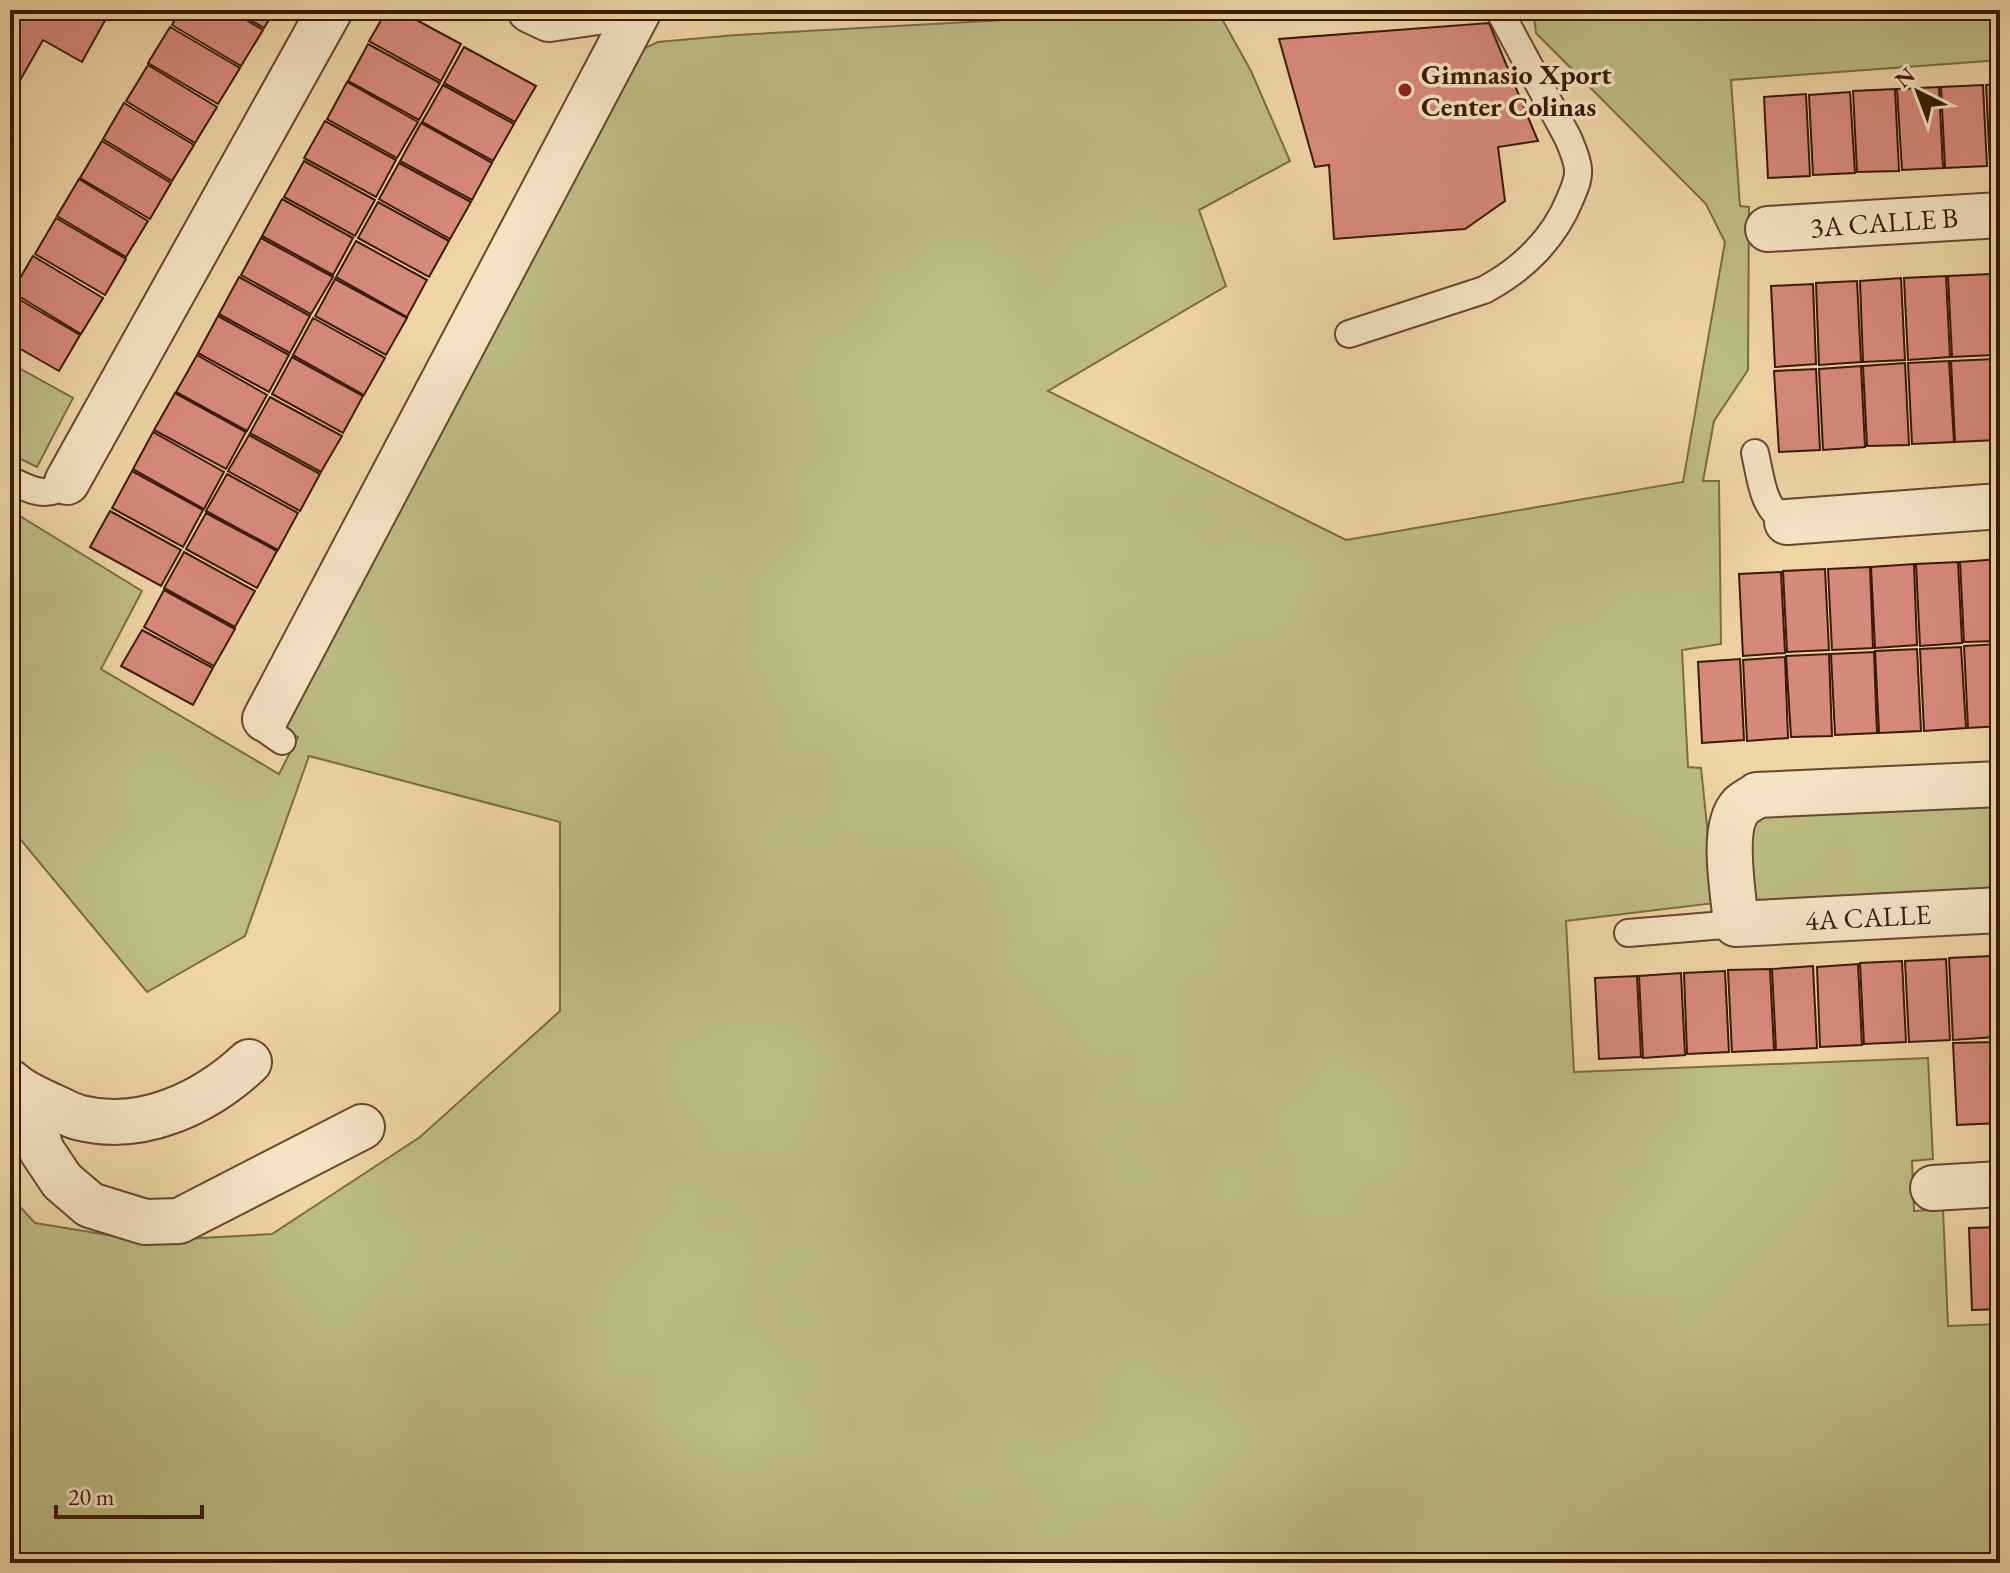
<svg xmlns="http://www.w3.org/2000/svg" width="2010" height="1573" font-family="'EB Garamond',serif">
  <rect width="100%" height="100%" fill="#efd4a4"/>
  <filter id="stains"><feTurbulence type="fractalNoise" baseFrequency=".0025" numOctaves="4"/><feColorMatrix values="0 0 0 0 .2 0 0 0 0 .09 0 0 0 0 .02 0 0 0 .5 -.17"/></filter>
  <radialGradient id="worn" r=".72"><stop offset=".6" stop-color="#630" stop-opacity="0"/><stop offset="1" stop-color="#630" stop-opacity=".3"/></radialGradient>
  <g fill="#bdbc83" stroke="#7c6b44" stroke-width="2">
    <path d="M1182 10H1217L1251 71 1290 161 1199 210 1226 286 1048 391 1346 540 1683 482 1725 242 1706 204 1536 33 1533 10H2000V60L1731 80 1740 206 1749 207 1748 370 1714 421 1703 481H1719L1721 644 1682 650 1688 767 1701 768 1715 903 1566 921 1574 1072 1928 1058 1933 1159 1912 1161 1914 1211 1943 1209 1948 1326 2000 1324V1563H10V1196L35 1223 145 1241 272 1234 420 1137 560 1011V822L309 756 245 936 147 992 10 827V510L142 591 101 669 279 774 298 737 255 713 634 53 658 42 736 35Z"/>
    <path d="M10 363 73 398 37 467 10 454Z"/>
    <path d="M2000 784V910L1736 924 1757 795Z"/>
  </g>
  <g fill="#d7897c" stroke="#3a1a05" stroke-width="2">
    <path d="M10 10H99L108 15 82 62 43 40 10 98Z"/>
    <path d="M180 10H229L263 30 241 66 172 25Z"/>
    <path d="M233 10H275L264 28Z"/>
    <path d="M387 10H398L461 44 441 81 369 41Z"/>
    <path d="M1489 23 1538 141 1498 147 1505 201 1465 229 1334 239 1329 165 1315 167 1279 39Z"/>
    <path d="M170 27 240 68 218 104 148 63Z"/>
    <path d="M368 44 440 83 419 120 348 81Z"/>
    <path d="M464 47 536 86 515 122 444 83Z"/>
    <path d="M148 65 217 107 195 143 126 101Z"/>
    <path d="M347 82 418 122 397 158 327 119Z"/>
    <path d="M2000 84V165L1990 166 1986 85Z"/>
    <path d="M443 85 514 124 493 161 422 122Z"/>
    <path d="M1983 85 1987 166 1945 168 1941 87Z"/>
    <path d="M1939 87 1943 168 1902 170 1897 89Z"/>
    <path d="M1895 89 1899 171 1857 172 1853 91Z"/>
    <path d="M1850 92 1855 173 1813 175 1809 95Z"/>
    <path d="M1806 94 1810 176 1768 178 1764 97Z"/>
    <path d="M124 103 194 145 172 181 103 139Z"/>
    <path d="M325 121 396 160 376 197 304 158Z"/>
    <path d="M421 123 492 163 472 200 400 161Z"/>
    <path d="M102 141 171 183 150 219 80 178Z"/>
    <path d="M304 161 375 200 355 236 284 197Z"/>
    <path d="M399 163 471 202 450 239 379 199Z"/>
    <path d="M79 179 148 221 126 257 57 216Z"/>
    <path d="M282 199 353 238 333 275 262 236Z"/>
    <path d="M378 202 449 241 429 277 358 238Z"/>
    <path d="M56 218 126 259 105 295 35 254Z"/>
    <path d="M261 238 333 277 311 314 241 275Z"/>
    <path d="M356 241 427 280 407 317 336 277Z"/>
    <path d="M33 256 103 298 81 334 12 292Z"/>
    <path d="M2000 273V355H1997L1992 274Z"/>
    <path d="M1990 274 1994 355 1952 357 1948 276Z"/>
    <path d="M1946 276 1950 357 1908 360 1904 278Z"/>
    <path d="M239 277 310 316 290 353 219 314Z"/>
    <path d="M1901 278 1905 360 1863 362 1860 281Z"/>
    <path d="M335 279 407 318 386 355 315 316Z"/>
    <path d="M1857 281 1861 362 1819 365 1816 283Z"/>
    <path d="M1813 284 1816 364 1775 367 1771 286Z"/>
    <path d="M10 294 80 335 59 371 10 343Z"/>
    <path d="M218 316 289 355 269 392 198 353Z"/>
    <path d="M313 318 385 358 364 395 293 355Z"/>
    <path d="M197 355 267 395 247 431 176 392Z"/>
    <path d="M292 357 363 396 343 433 272 394Z"/>
    <path d="M2000 358V439L1996 359Z"/>
    <path d="M1994 359 1997 440 1955 442 1951 361Z"/>
    <path d="M1949 361 1954 442 1912 444 1908 363Z"/>
    <path d="M1905 363 1909 445 1867 446 1863 366Z"/>
    <path d="M1861 366 1865 447 1823 450 1819 369Z"/>
    <path d="M1816 369 1820 450 1779 452 1774 371Z"/>
    <path d="M175 393 246 432 226 469 154 430Z"/>
    <path d="M270 397 342 436 321 472 250 433Z"/>
    <path d="M153 432 224 472 204 509 133 469Z"/>
    <path d="M249 435 320 474 300 511 228 471Z"/>
    <path d="M132 471 203 510 183 547 112 508Z"/>
    <path d="M227 474 298 513 278 550 206 511Z"/>
    <path d="M110 511 181 550 161 586 90 547Z"/>
    <path d="M206 513 277 551 257 588 186 549Z"/>
    <path d="M184 552 255 591 235 627 164 588Z"/>
    <path d="M2000 559V641L1964 642 1960 562Z"/>
    <path d="M1958 562 1962 643 1920 646 1916 564Z"/>
    <path d="M1914 564 1917 645 1875 648 1871 567Z"/>
    <path d="M1870 567 1873 648 1832 650 1828 569Z"/>
    <path d="M1825 569 1829 650 1787 652 1783 571Z"/>
    <path d="M1781 572 1785 653 1743 656 1739 574Z"/>
    <path d="M164 590 235 629 214 666 144 627Z"/>
    <path d="M142 630 213 668 193 705 121 666Z"/>
    <path d="M2000 644V726L1968 728 1964 646Z"/>
    <path d="M1961 647 1966 728 1924 731 1920 649Z"/>
    <path d="M1917 649 1921 731 1879 733 1875 651Z"/>
    <path d="M1874 652 1877 733 1835 735 1831 654Z"/>
    <path d="M1829 654 1832 736 1791 737 1786 656Z"/>
    <path d="M1785 657 1788 738 1747 741 1743 660Z"/>
    <path d="M1740 659 1744 740 1702 743 1698 662Z"/>
    <path d="M1991 956 1995 1037 1953 1040 1949 958Z"/>
    <path d="M2000 956V1038H1997L1993 957Z"/>
    <path d="M1946 959 1950 1040 1909 1042 1905 961Z"/>
    <path d="M1902 961 1906 1042 1864 1044 1860 963Z"/>
    <path d="M1858 964 1862 1045 1820 1047 1817 967Z"/>
    <path d="M1813 966 1817 1048 1776 1050 1772 969Z"/>
    <path d="M1770 969 1774 1050 1732 1052 1728 970Z"/>
    <path d="M1725 971 1729 1052 1687 1054 1684 973Z"/>
    <path d="M1681 973 1685 1055 1643 1058 1639 976Z"/>
    <path d="M1637 976 1641 1057 1599 1059 1595 978Z"/>
    <path d="M1995 1042 1999 1123 1957 1125 1953 1043Z"/>
    <path d="M2000 1227V1309L1972 1310 1969 1228Z"/>
  </g>
  <g fill="none" stroke-linecap="round" stroke-linejoin="round">
    <g stroke="#67482d" stroke-width="30">
      <g id="service">
        <path d="M1349 334 1484 290C1522 270 1554 239 1570 199 1574 189 1579 180 1578 169 1577 158 1572 148 1568 138L1499 10"/>
        <path d="M1755 453C1761 478 1762 509 1787 522"/>
        <path d="M10 480C30 490 48 500 67 482"/>
        <path d="M265 719V729L282 741"/>
        <path d="M1628 933 1736 924"/>
      </g>
    </g>
    <g stroke="#67482d" stroke-width="48">
      <g id="minor">
        <path d="M530 10 549 19 611 10"/>
        <path d="M1768 229 2000 215"/>
        <path d="M67 482 330 10"/>
        <path d="M1787 522 2000 506"/>
        <path d="M265 719 639 10"/>
        <path d="M2000 784 1757 795C1752 799 1745 802 1741 806 1720 828 1734 895 1736 924L2000 910"/>
        <path d="M10 1082C23 1094 37 1099 52 1106 61 1110 71 1116 81 1118 142 1133 205 1103 249 1062"/>
        <path d="M22 1093 42 1151 62 1181 90 1205 145 1222 179 1221 362 1127"/>
        <path d="M1933 1188 2000 1184"/>
      </g>
    </g>
    <use href="#service" stroke="#f5e3c4" stroke-width="26"/>
    <use href="#minor" stroke="#f5e3c4" stroke-width="44"/>
  </g>
  <circle fill="#8f2418" stroke="#f5e3c4" stroke-width="3" cx="1405" cy="90" r="8"/>
  <g text-anchor="middle" dominant-baseline="central" stroke-width="7" stroke-linejoin="round" paint-order="stroke">
    <g font-size="28" font-weight="bold" fill="#3a1a05" stroke="#f5e3c4" text-anchor="start">
      <text x="1421" y="74">Gimnasio Xport<tspan x="1421" dy="32">Center Colinas</tspan></text>
    </g>
    <g font-size="28" fill="#3a1a05" stroke="#f5e3c4">
      <text transform="translate(1884 222) rotate(-4)">3A CALLE B</text>
      <text transform="translate(1868 917) rotate(-3)">4A CALLE</text>
    </g>
  </g>
  <rect width="2010" height="1573" fill="none" stroke="#efd4a4" stroke-width="40"/>
  <rect x="12" y="12" width="1986" height="1549" fill="none" stroke="#3a1a05" stroke-width="4"/>
  <rect x="20" y="20" width="1970" height="1533" fill="none" stroke="#3a1a05" stroke-width="2"/>
  <g transform="translate(1918 92) rotate(318)" stroke="#f5e3c4" stroke-width="6" paint-order="stroke">
  <path d="M0-6L14 30L0 20L-14 30Z" fill="#3a1a05"/>
  <text y="-12" font-size="22" font-weight="bold" text-anchor="middle" fill="#3a1a05">N</text>
  </g>
  <path d="M56 1505v12h146v-12" fill="none" stroke="#3a1a05" stroke-width="4"/>
  <text x="68" y="1505" font-size="24" fill="#3a1a05" stroke="#f5e3c4" stroke-width="6" paint-order="stroke">20 m</text>
  <rect width="100%" height="100%" filter="url(#stains)"/>
  <rect width="100%" height="100%" fill="url(#worn)"/>
</svg>
